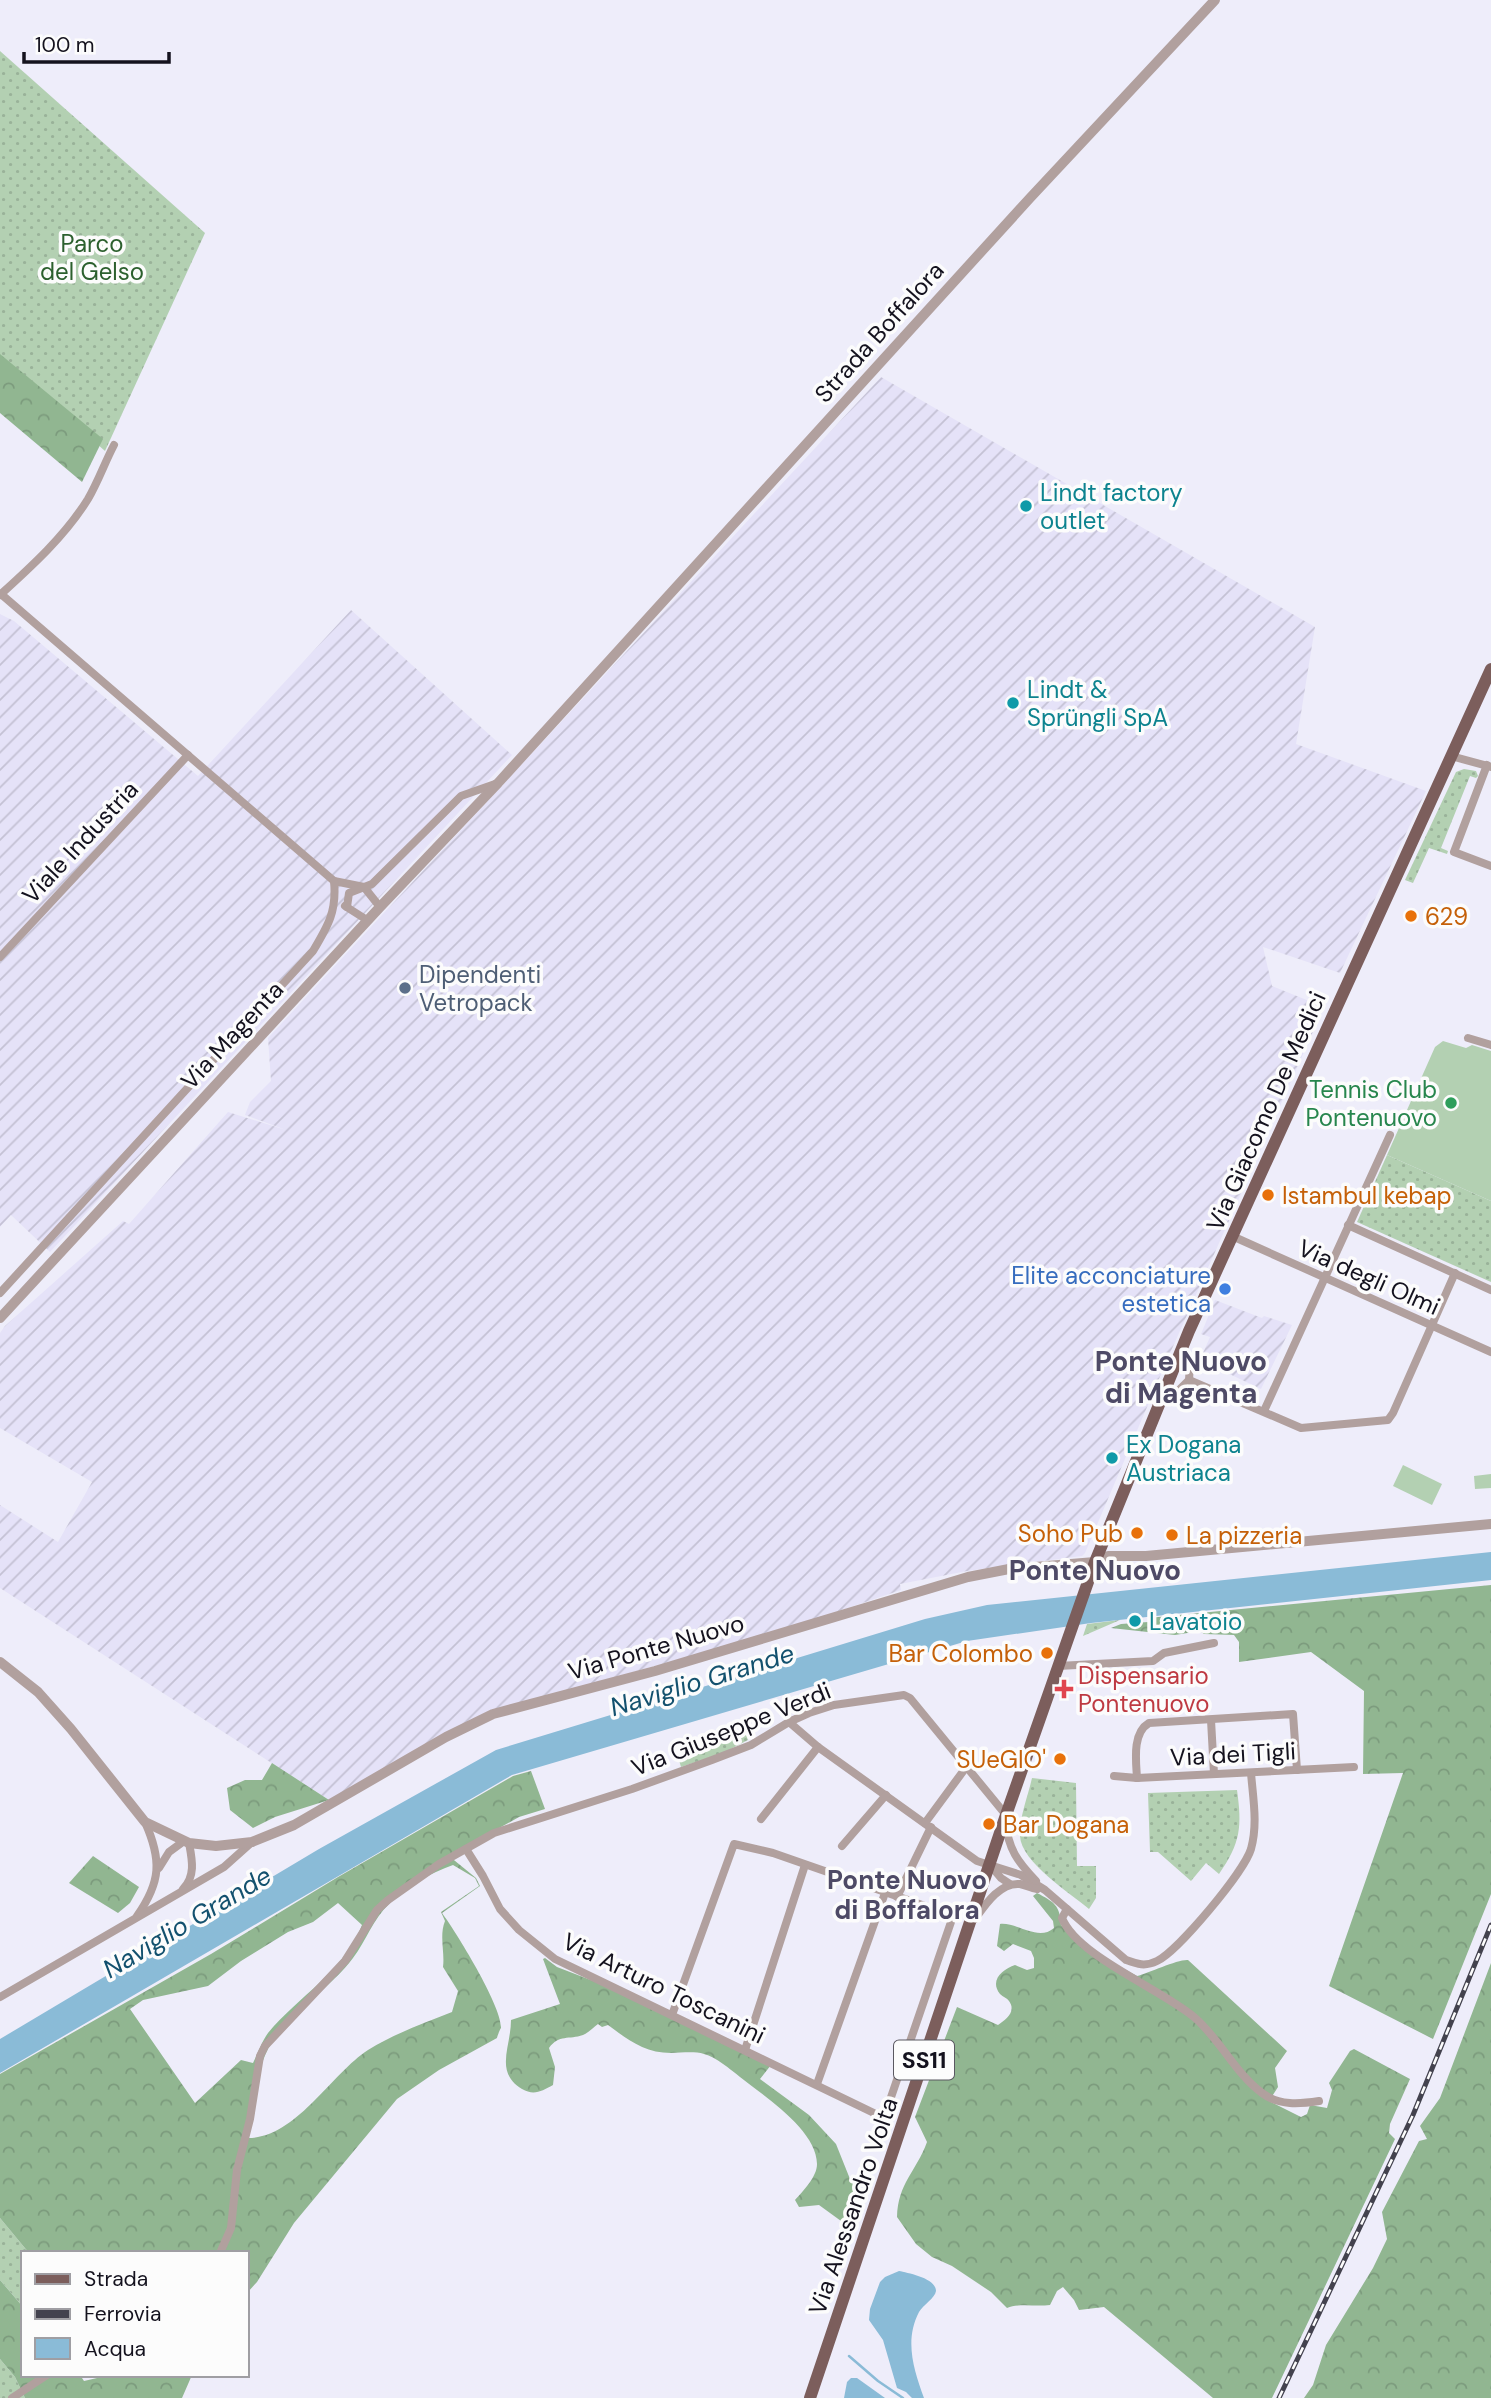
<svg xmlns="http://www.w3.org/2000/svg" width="1491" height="2398" font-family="'DM Sans',sans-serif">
  <defs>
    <pattern id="industrial-furrows" width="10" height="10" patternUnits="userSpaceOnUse" patternTransform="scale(1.75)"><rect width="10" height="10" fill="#e5e2f8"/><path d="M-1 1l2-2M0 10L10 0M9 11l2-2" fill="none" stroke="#c4c1d4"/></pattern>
    <pattern id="grass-dots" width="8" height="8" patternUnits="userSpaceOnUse" patternTransform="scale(1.75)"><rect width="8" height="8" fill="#b3d0b2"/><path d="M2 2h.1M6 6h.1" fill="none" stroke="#99b299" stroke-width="1.8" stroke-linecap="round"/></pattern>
    <pattern id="forest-crowns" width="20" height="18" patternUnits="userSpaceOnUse" patternTransform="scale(1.75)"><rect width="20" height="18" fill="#91b691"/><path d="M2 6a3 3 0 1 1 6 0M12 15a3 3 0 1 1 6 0" fill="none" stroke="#7c9b7d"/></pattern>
  </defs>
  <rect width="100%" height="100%" fill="#eeedfa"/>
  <g fill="url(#industrial-furrows)">
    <path d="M881 377 1315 627 1296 744 1426 791 1340 973 1263 947 1272 986 1324 1007 1167 1360 1085 1553 1082 1556 967 1571 900 1584 901 1590 830 1614 720 1648 488 1712 329 1800 0 1588V1505L58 1542 92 1482 0 1428V1333L5 1326 123 1221 129 1224 228 1112 286 1130 245 1115 250 1102 271 1081 268 1038Z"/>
    <path d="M351 610 512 755 50 1252 11 1215 0 1227V614L14 621 198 776Z"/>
    <path d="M1215 1300 1262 1318 1264 1316 1292 1325 1261 1389 1200 1360 1210 1337 1201 1334Z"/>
  </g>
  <g fill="url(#grass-dots)">
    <path d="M0 51 205 233 105 451 0 359Z"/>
    <path d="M1464 769 1476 771 1478 776 1476 778 1470 776 1441 848 1448 851 1447 854 1429 848 1413 883 1405 880 1456 772Z"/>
    <path d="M1387 1155 1491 1201V1282L1357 1222Z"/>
    <path d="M1120 1620 1083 1636 1087 1624Z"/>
    <path d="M744 1729 748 1740 723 1753 681 1767 676 1750Z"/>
    <path d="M1032 1778 1076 1783 1077 1866H1096V1898L1089 1909C1070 1893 1021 1862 1020 1836 1019 1818 1028 1796 1032 1778Z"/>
    <path d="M1237 1790C1242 1826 1241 1843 1219 1874L1206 1863 1191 1881 1158 1852H1150L1148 1793Z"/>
    <path d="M0 2218 29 2253H23V2307L0 2280Z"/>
    <path d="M0 2359 15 2377 25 2398H0Z"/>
  </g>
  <g fill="url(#forest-crowns)" fill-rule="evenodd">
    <path d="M0 354 103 439 82 482 0 413Z"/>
    <path d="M1491 1585V1894L1433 2039 1329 1986 1403 1773 1363 1774 1364 1691 1311 1652 1239 1662V1642L1234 1635 1204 1634 1200 1631 1175 1635 1111 1628 1121 1624 1148 1622V1618Z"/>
    <path d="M272 1763 329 1800 275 1817 253 1828 230 1810 227 1788 245 1780H262Z"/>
    <path d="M531 1771 545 1809 519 1817 449 1856 476 1878 480 1886 442 1913C456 1932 502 2006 501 2028 500 2029 497 2037 497 2038L439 2070 397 2099 294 2223 257 2282 247 2293V2253H29L0 2218V2074L211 1954 338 1877 513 1776ZM453 1865 475 1878 479 1886 441 1912 445 1921C439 1936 445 1952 443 1967L458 1991 452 2012C424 2023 394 2034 368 2050 331 2074 296 2138 248 2138 254 2109 255 2074 268 2049 285 2016 331 1988 353 1958 366 1941 373 1919 389 1904 405 1887 431 1873 453 1865ZM338 1903 362 1925C345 1970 298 1997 268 2033 262 2041 258 2053 253 2063L241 2060 195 2103 130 2009 143 2000 208 1986 241 1961 288 1932 313 1922Z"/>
    <path d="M93 1856 139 1887 130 1903 118 1913 69 1883Z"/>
    <path d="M1037 1893C1054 1902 1060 1905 1061 1925L1084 1947 1137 1976C1149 1973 1178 1959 1188 1960L1287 2051 1275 2068 1278 2087 1269 2101 1301 2117 1307 2114 1310 2105 1327 2108 1332 2090 1329 2083 1350 2051 1354 2049 1410 2079 1390 2124 1389 2133 1395 2139 1272 2398H1213L1104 2307 1079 2310 1074 2300 1063 2287 1057 2291 1050 2305C1035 2307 1020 2303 1007 2308L991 2292 952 2266 932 2257 916 2244 897 2217C898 2183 916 2172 927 2142L915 2117 957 2007 998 2025C1005 2020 1017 2012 1009 2001 1007 1998 1003 1997 1000 1994 989 1980 1003 1969 1015 1965L1027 1970 1034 1968V1958L1031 1951 1013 1944 1004 1951 997 1946 1000 1924C1017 1922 1038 1942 1054 1928L1053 1921 1033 1896Z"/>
    <path d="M545 1958 557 1967 614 1989 771 2065 760 2079 809 2115 836 2144 850 2179 854 2182 851 2215 841 2221 819 2205 799 2207 795 2200C803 2191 817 2177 817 2164 817 2130 764 2096 740 2077 730 2069 716 2057 704 2054 694 2051 681 2053 671 2053 645 2053 628 2040 608 2025L602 2027 598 2024C594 2027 588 2033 583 2035 569 2040 559 2034 549 2048L555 2067 553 2085C542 2091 534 2096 522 2089 494 2072 511 2047 511 2020L560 2004 543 1959Z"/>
    <path d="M1491 1963V2398H1304L1313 2385 1326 2345 1373 2268 1387 2239 1382 2212 1419 2141 1427 2139 1420 2126 1440 2098Z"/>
    <path d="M0 2280 23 2307V2375H80L84 2381 110 2375H192L182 2398H25L15 2377 0 2359Z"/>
  </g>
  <g fill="#b3d0b2">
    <path d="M1443 1041 1466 1048 1472 1045 1491 1051V1201L1387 1155 1435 1047Z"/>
    <path d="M1403 1465 1442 1484 1432 1505 1393 1486Z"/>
    <path d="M1491 1474V1488L1475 1489 1474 1476Z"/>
  </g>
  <g fill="#8abbd7">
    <path d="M1491 1552V1580L1091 1623 967 1641 512 1775 0 2073V2039L319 1849 496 1750 925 1619 987 1605Z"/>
    <path d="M899 2271C908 2273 936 2278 936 2291 935 2298 923 2305 919 2312 904 2341 914 2370 924 2398H912L906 2392 897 2388 883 2340 869 2320 870 2309 880 2282 885 2277Z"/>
    <path d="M851 2378H857L885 2398H844L847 2382Z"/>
  </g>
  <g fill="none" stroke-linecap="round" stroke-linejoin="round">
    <path stroke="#8abbd7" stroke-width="2.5" d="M849 2356 878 2381 903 2398"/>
    <g stroke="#b1a09e" stroke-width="8">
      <path d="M1 594 334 881 364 887 380 907"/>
      <path d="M0 595C32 566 65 536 88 499 98 482 105 462 114 445"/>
      <path d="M1451 756 1491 767"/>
      <path d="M1487 765 1454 852 1491 866"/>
      <path d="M345 906 367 920"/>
      <path d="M347 907 349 893 372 884 461 796 495 784"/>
      <path d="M0 957 188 755"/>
      <path d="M1468 1038 1491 1045"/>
      <path d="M1348 1225 1491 1290"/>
      <path d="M1232 1236 1491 1352"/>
      <path d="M0 1293 313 951C328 926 337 911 334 881"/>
      <path d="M1189 1380 1301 1428 1388 1420 1393 1413 1455 1273"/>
      <path d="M1164 1391 1175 1394 1189 1380 1190 1364 1179 1356"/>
      <path d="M1264 1411 1390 1135"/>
      <path d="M1058 1666 1153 1661 1164 1653 1214 1643"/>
      <path d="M1211 1720 1214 1774"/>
      <path d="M789 1722 818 1747 977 1861 1021 1875 1045 1890 1126 1960C1137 1964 1145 1967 1157 1961 1178 1951 1244 1872 1251 1849 1258 1824 1253 1798 1251 1773"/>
      <path d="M1114 1776 1137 1778 1354 1767"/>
      <path d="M1137 1778C1136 1761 1132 1733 1149 1723L1293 1714 1297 1770"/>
      <path d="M761 1819 818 1747"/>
      <path d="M925 1823 967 1766"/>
      <path d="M1006 1823C1008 1849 1018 1862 1036 1881"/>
      <path d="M842 1846 886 1795"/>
      <path d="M466 1849 483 1876 500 1909 519 1930 555 1959 878 2115 883 2114 888 2106 951 1922 948 1914 773 1853 734 1844 672 2015"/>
      <path d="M990 1865 1001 1878 1010 1884"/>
      <path d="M159 1868 169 1852 184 1841"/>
      <path d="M183 1889C196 1876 192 1859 189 1843"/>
      <path d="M897 1897 931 1827"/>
      <path d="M1067 1909 1062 1918C1077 1956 1161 1989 1194 2017 1220 2039 1235 2073 1262 2093 1279 2106 1300 2104 1319 2101"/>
      <path d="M137 1916C161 1882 162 1860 145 1822"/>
      <path d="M975 1919C985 1905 1000 1882 1020 1884 1025 1885 1031 1888 1037 1889"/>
      <path d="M0 1997 224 1867 252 1842"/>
      <path d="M745 2050 805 1865"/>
      <path d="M817 2084 885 1893"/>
      <path d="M220 2253 231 2228 237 2170 250 2119 260 2056 265 2046 345 1961 377 1910 388 1900 439 1864 494 1833 632 1789 712 1760 751 1745 789 1722 809 1713 834 1705 904 1695 910 1698 1006 1815"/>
      <path d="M12 2398 47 2375"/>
    </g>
    <g stroke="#b1a09e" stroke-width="10">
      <path d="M0 1318 380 907 498 783 1030 198 1215 0"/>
      <path d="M0 1662 38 1692 71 1729 145 1822 189 1843 216 1846 252 1842 294 1825 446 1737 493 1714 655 1671 968 1577 1009 1569 1095 1562 1108 1556H1146L1491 1524"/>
    </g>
    <path stroke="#7c5e5c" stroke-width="12" d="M810 2398 1006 1815 1095 1562 1189 1331 1491 669"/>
    <g stroke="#43424e" stroke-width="5">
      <path id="rail" d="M1279 2398 1413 2115 1491 1925"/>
    </g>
    <use href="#rail" stroke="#fcfcfc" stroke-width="2.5" stroke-dasharray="8" stroke-linecap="butt"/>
  </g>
  <g fill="#0f9aa8" stroke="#fcfcfc" stroke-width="2.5">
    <circle cx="1026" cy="506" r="7"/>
    <circle cx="1013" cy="703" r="7"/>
    <circle cx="1112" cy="1458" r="7"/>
    <circle cx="1135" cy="1621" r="7"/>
  </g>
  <g fill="#e8710a" stroke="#fcfcfc" stroke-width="2.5">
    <circle cx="1411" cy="916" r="7"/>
    <circle cx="1268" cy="1195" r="7"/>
    <circle cx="1137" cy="1533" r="7"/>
    <circle cx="1172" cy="1535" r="7"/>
    <circle cx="1047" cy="1653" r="7"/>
    <circle cx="1060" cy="1759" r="7"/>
    <circle cx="989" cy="1824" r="7"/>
  </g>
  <circle fill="#5c6f8a" stroke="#fcfcfc" stroke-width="2.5" cx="405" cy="988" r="7"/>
  <circle fill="#2e9e5b" stroke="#fcfcfc" stroke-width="2.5" cx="1451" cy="1103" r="7"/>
  <circle fill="#3f7fe0" stroke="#fcfcfc" stroke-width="2.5" cx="1225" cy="1289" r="7"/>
  <path fill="#e0444e" stroke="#fcfcfc" stroke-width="2.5" d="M1060.5 1678.5h7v7h7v7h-7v7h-7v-7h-7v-7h7z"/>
  <g text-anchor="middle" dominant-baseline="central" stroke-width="7" stroke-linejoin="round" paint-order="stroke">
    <rect fill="#fcfcfc" stroke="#5a5861" stroke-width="2" x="894" y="2040.5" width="60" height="39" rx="5"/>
    <g font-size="23" font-weight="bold" fill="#14121e">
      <text x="924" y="2060">SS11</text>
    </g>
    <g font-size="24" fill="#2c602e" stroke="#fcfcfc">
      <text x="92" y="243">Parco<tspan x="92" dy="28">del Gelso</tspan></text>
    </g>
    <g font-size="24" fill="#14121e" stroke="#fcfcfc">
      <text transform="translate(879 332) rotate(-48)">Strada Boffalora</text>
      <text transform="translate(80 842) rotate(-47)">Viale Industria</text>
      <text transform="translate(232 1035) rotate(-47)">Via Magenta</text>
      <text transform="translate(1266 1111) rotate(-66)">Via Giacomo De Medici</text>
      <text transform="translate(1369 1277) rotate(24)">Via degli Olmi</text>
      <text transform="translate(656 1647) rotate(-16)">Via Ponte Nuovo</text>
      <text transform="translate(731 1729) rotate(-22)">Via Giuseppe Verdi</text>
      <text transform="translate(1233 1754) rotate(-3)">Via dei Tigli</text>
      <text transform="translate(664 1988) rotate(26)">Via Arturo Toscanini</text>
      <text transform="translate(853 2206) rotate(-71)">Via Alessandro Volta</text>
    </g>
    <g font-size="24" fill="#0d838f" stroke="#fcfcfc" text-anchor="start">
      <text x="1040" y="492">Lindt factory<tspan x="1040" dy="28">outlet</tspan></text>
      <text x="1027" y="689">Lindt &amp;<tspan x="1027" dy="28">Sprüngli SpA</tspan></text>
      <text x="1126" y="1444">Ex Dogana<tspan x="1126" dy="28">Austriaca</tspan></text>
      <text x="1149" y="1621">Lavatoio</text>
    </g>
    <g font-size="24" fill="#c56008" stroke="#fcfcfc" text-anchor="start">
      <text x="1425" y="916">629</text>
      <text x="1282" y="1195">Istambul kebap</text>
      <text x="1123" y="1533" text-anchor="end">Soho Pub</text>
      <text x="1186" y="1535">La pizzeria</text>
      <text x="1033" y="1653" text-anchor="end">Bar Colombo</text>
      <text x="1046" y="1759" text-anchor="end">SUeGIO'</text>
      <text x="1003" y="1824">Bar Dogana</text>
    </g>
    <g font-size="24" fill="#4e5e75" stroke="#fcfcfc" text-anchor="start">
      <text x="419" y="974">Dipendenti<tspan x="419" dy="28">Vetropack</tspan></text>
    </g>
    <g font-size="24" fill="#27864d" stroke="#fcfcfc" text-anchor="end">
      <text x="1437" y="1089">Tennis Club<tspan x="1437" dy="28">Pontenuovo</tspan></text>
    </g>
    <g font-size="24" fill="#366cbe" stroke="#fcfcfc" text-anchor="end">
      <text x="1211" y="1275">Elite acconciature<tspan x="1211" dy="28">estetica</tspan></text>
    </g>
    <g font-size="24" fill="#be3a42" stroke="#fcfcfc" text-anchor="start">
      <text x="1078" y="1675">Dispensario<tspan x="1078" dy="28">Pontenuovo</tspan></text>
    </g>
    <g font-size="26" font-style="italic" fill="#13516e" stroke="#fcfcfc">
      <text transform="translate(702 1680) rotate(-17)">Naviglio Grande</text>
      <text transform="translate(187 1922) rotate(-31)">Naviglio Grande</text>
    </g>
    <g font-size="26" font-weight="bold" fill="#4e4a66" stroke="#fcfcfc">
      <text x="907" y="1880">Ponte Nuovo<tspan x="907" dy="30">di Boffalora</tspan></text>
    </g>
    <g font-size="28" font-weight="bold" fill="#4e4a66" stroke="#fcfcfc">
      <text x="1181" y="1361">Ponte Nuovo<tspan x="1181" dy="32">di Magenta</tspan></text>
      <text x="1095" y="1570">Ponte Nuovo</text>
    </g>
  </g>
  <rect x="21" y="2251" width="228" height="126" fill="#fcfcfc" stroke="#9f9ea3" stroke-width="2"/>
  <rect x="35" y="2274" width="35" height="10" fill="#7c5e5c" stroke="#9f9ea3" stroke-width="2"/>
  <text x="84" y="2286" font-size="21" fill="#14121e">Strada</text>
  <rect x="35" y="2309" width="35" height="10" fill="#43424e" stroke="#9f9ea3" stroke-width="2"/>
  <text x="84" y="2321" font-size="21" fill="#14121e">Ferrovia</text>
  <rect x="35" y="2338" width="35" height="21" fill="#8abbd7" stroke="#9f9ea3" stroke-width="2"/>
  <text x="84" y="2356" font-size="21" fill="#14121e">Acqua</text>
  <path d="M24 52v10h145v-10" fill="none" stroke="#14121e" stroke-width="3.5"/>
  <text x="35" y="52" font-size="21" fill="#14121e" stroke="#fcfcfc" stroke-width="5" paint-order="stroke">100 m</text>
</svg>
